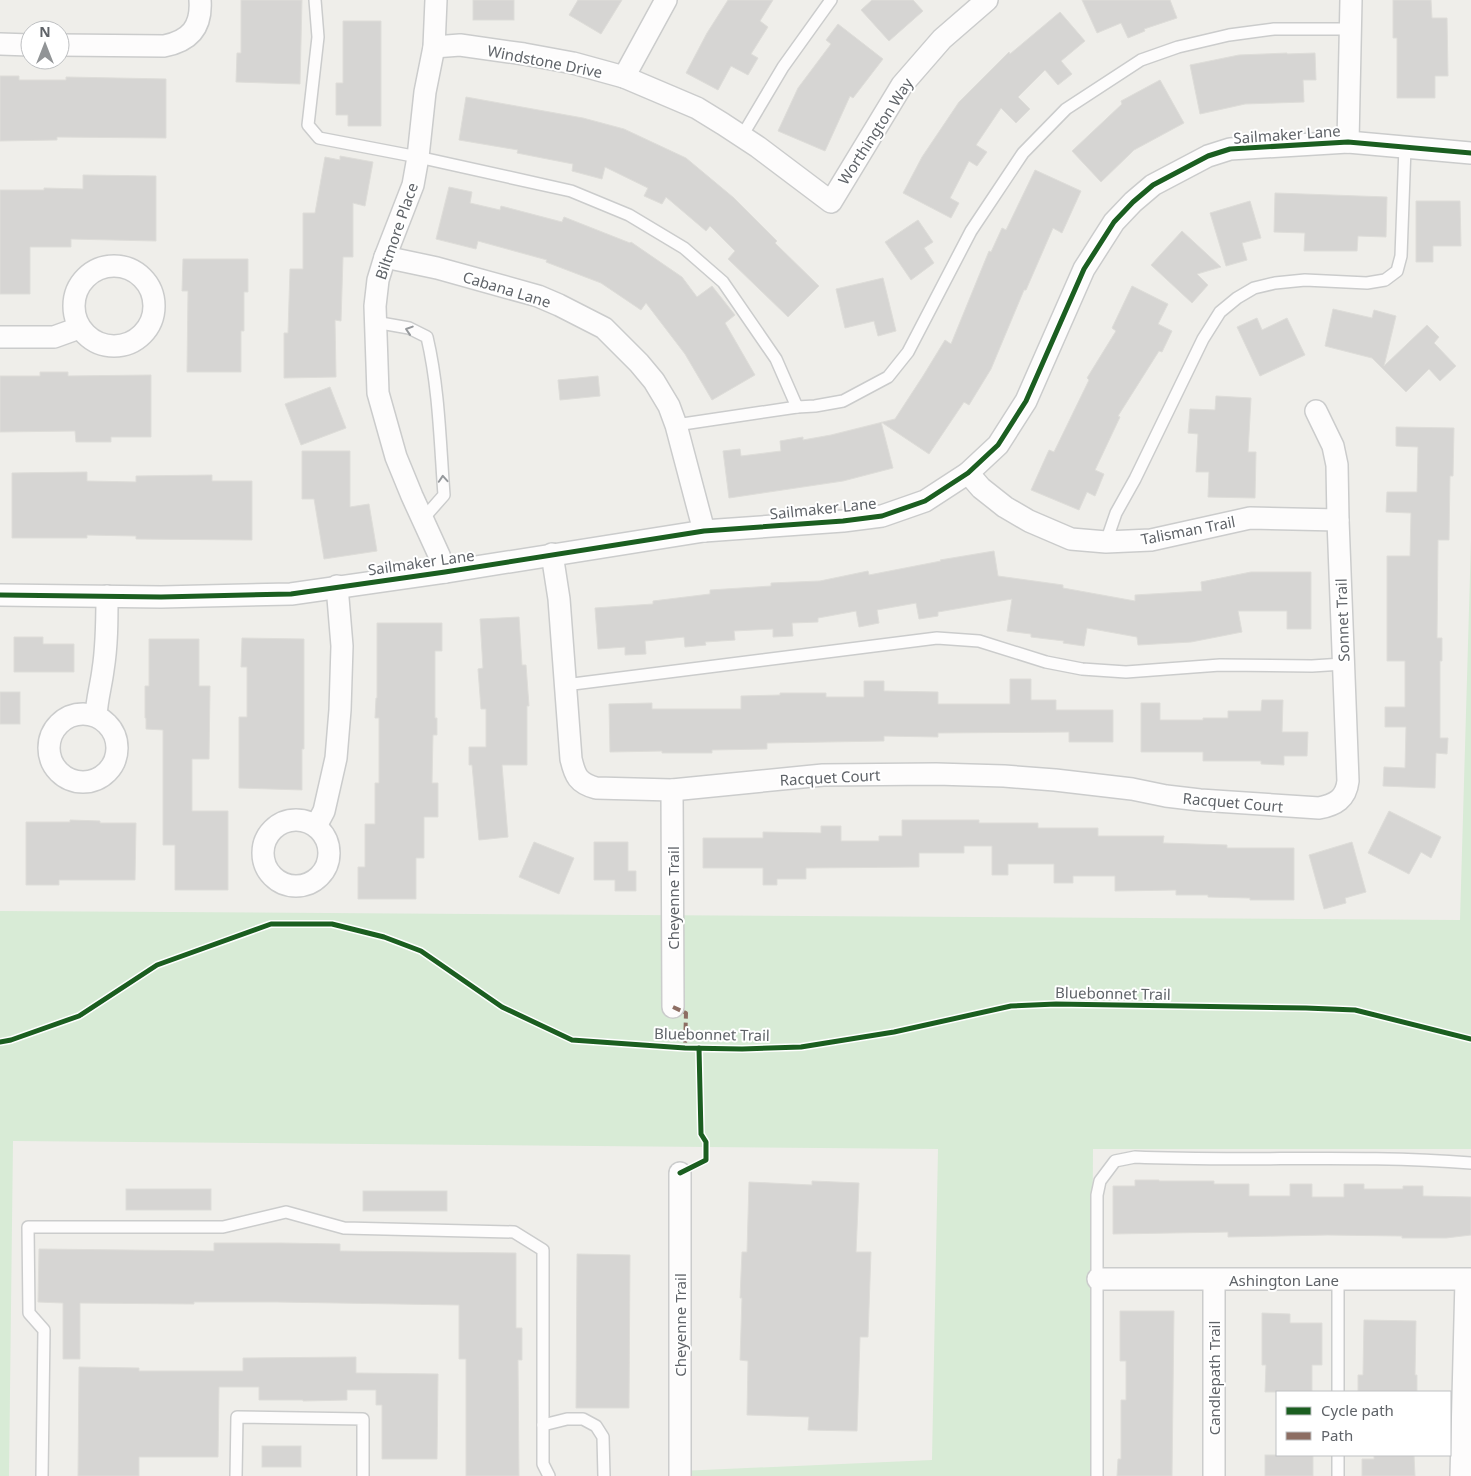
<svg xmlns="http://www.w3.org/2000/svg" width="1471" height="1476" font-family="'Noto Sans',sans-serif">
  <rect width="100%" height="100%" fill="#efeeea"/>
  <path fill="#d8ebd6" d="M1471 540V1149H1093L1091 1476H680V1471L932 1460 938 1149 13 1141 9 1476H0V911L1460 920Z"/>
  <g fill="#d6d5d3" stroke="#deddd9">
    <path d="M241 0H302L300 84 236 82 237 53H241Z"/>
    <rect x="473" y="0" width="41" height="20"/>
    <path d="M578 0H622L601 34 569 15Z"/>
    <path d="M728 0H773L760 21 768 27 751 54 758 58 748 75 731 66 718 90 686 73 707 33Z"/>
    <path d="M872 0H913L923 11 889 41 861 10Z"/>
    <path d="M1082 0H1170L1177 18 1144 29 1145 31 1128 38 1121 23 1097 33Z"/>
    <path d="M1393 0H1431L1432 18H1447L1448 76H1435V98H1397V38H1393Z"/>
    <path d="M1060 12 1085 41 1061 61 1072 74 1058 85 1045 70 1018 97 1030 109 1016 123 1001 108 976 145 987 152 977 166 969 161 950 198 959 203 951 218 903 193 922 157 959 102 1009 52 1010 54Z"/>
    <path d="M343 21H381V126H348V115H336V83H343Z"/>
    <path d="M838 24 883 59 853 98 850 96 825 151 778 131 798 88 831 44 826 40Z"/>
    <path d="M1287 53V54L1315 53 1316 80H1303L1304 102 1245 104 1200 114 1190 65 1239 55Z"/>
    <path d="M0 76H19V80H66V77L166 79V138L57 137V140L0 141Z"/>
    <path d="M1160 80 1184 123 1134 150 1101 182 1072 151 1122 104 1121 101Z"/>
    <path d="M466 97 583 118 624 129 686 158 734 198 777 241 775 243 819 286 788 317 728 259 735 251 710 226 706 231 666 197 662 204 644 196 648 188 605 167 602 179 572 171 573 164 517 153 518 150 459 140Z"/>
    <path d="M340 156 373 162 365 206 353 203V257H343L341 321 335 320 336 377 284 378V333H288L290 269H303V213H315L325 157 340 160Z"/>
    <path d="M1035 170 1081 191 1062 233 1053 228 1026 290H1024L991 369 969 405 964 402 929 454 881 422 893 468 843 481 729 498 723 451 740 449 741 456 781 451 780 441 803 437V440L831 435 895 419 923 376 945 340 951 344 989 251 991 252 1002 228 1006 230Z"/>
    <path d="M83 175 156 176V241L71 239V247H30V294H0V190H44V188L83 189Z"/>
    <path d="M449 187 472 192 470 203 500 210 501 206 562 222 564 217 630 243 631 242 682 277 697 297 712 286 735 315 725 323 755 375 712 400 685 354 646 303 641 310 601 283 546 262 547 260 478 241 476 249 436 239Z"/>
    <path d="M1275 193 1387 197 1386 237 1358 236 1357 251H1304L1305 233 1274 232Z"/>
    <path d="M1250 201 1261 238 1242 243 1247 260 1226 266 1210 213Z"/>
    <path d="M1416 201H1460L1461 246H1433V262H1416Z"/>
    <path d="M918 220 933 242 924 248 934 263 911 280 885 242Z"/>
    <path d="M1182 231 1221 267 1197 274 1208 285 1192 303 1151 265Z"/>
    <path d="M183 259H248V292H244V331H241V372H187L188 291H182Z"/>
    <path d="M883 278 896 331 878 336 874 321 845 328 836 289Z"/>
    <path d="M1132 286 1168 304 1158 324 1172 331 1162 352 1159 351 1118 416 1120 417 1095 470 1104 474 1095 496 1087 492 1079 510 1031 490 1049 450 1054 452 1089 380 1087 378 1116 331 1112 328Z"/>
    <path d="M1333 309 1372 318 1374 310 1396 316 1384 366 1427 325 1439 337 1434 343 1456 366 1440 381 1429 369 1406 392 1372 358 1325 346Z"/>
    <path d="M1257 318 1262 330 1287 318 1305 355 1260 376 1237 327Z"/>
    <path d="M40 372H68V376L151 375V437H111V442H76L75 431 0 432V376H40Z"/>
    <path d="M598 376 600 396 560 400 558 380Z"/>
    <path d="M330 387 346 428 301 445 285 404Z"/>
    <path d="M1216 396 1251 398 1248 452H1256L1255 498 1208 497 1209 472H1196L1198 434 1188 433 1190 409 1215 410Z"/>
    <path d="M1396 427 1454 428 1453 476H1450L1449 540H1438L1437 638H1442V661H1440V738H1448L1447 754 1436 753 1435 788 1383 786 1384 767 1405 768 1406 727H1385V707H1405V661H1387V556H1410L1411 513 1386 512 1387 492H1417L1418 447 1396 446Z"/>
    <path d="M302 451H350V507L369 504 377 551 324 559 314 499H302Z"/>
    <path d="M87 472V481L136 482V476L212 475V481H252V540L136 539V536L87 535V538H12V473Z"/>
    <path d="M994 551 998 576 1063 585V588L1135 601V595L1202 591 1201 582 1251 572H1311V629H1287V611H1238L1242 632 1191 642 1138 645 1137 637 1087 628 1084 646 1063 643 1064 641 1031 637V634L1007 631 1012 599 938 612V616L919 619 916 603 877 610 879 623 859 627 856 611 818 618V622L792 623 793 636 773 637V629L734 631 735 640 705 642 706 645 685 647 684 637 645 641 646 654 625 655V647L598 649 595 608 653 604V601L710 594V590L771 586V583L820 581 868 571 869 575 941 561 940 560Z"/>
    <path d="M519 617 522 665H526L529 706H527V765H502L508 837 479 840 472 765H469V747H486V709H481L478 669 483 668 480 619Z"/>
    <path d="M377 623H442V651H435V718H437V735H433L432 783H438V817H424V858H416V899H358V867H365V824H375V783H379V718H375L376 698H377Z"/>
    <path d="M14 637H43V644H74V672H14Z"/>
    <path d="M242 638 304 639V749H302V790L239 788V717H247V667H241Z"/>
    <path d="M149 639H199V686H210L209 759H192V811H228V890H175V845H163V730L146 729V718H145V686H149Z"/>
    <path d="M1010 679H1031V700H1056V710H1113V742H1069V732L938 733V737L884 736V741L767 743V749L712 750V753H662V751L610 752 609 704 652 703V709H741V696L780 695V693H826V697H864V681H884V691L938 692V704H1010Z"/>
    <rect x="0" y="692" width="20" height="32"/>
    <path d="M1262 700H1283L1282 732H1308L1307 756H1284V765L1261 764V761H1203V752H1141V703H1160V720H1203V718H1228V711H1261Z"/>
    <path d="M1389 811 1441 837 1431 858 1421 852 1409 874 1368 853Z"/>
    <path d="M70 820 100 821V823H136L135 880H59V885H26V822H70Z"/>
    <path d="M902 820H979V823H1038V828H1098V836H1164L1163 843 1227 845V848H1294V900H1250V898L1208 897V895H1176V890L1115 891V876H1073V883H1054V864H1008V875H992V846H964V853H919V867L806 868V879H777V885H763V868H703V838H763V832L821 833V826H841V841H879V836H902Z"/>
    <path d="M534 842 574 858 559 894 519 877Z"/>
    <path d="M594 842H628V871H636V891H615V880H594Z"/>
    <path d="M1352 842 1366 892 1345 898 1346 903 1324 909 1309 855Z"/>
    <path d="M1135 1180H1159V1181H1214V1184H1249V1196H1290V1184H1312V1197H1344V1184H1364V1189H1403V1186H1423V1196L1471 1197V1235L1446 1238H1402V1236L1328 1235 1228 1237V1232L1113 1234V1186H1135Z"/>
    <path d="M812 1181 859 1183 856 1252H871L868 1337H860L857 1431 808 1430 809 1417 747 1415 748 1361 740 1360 742 1298H740L742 1252H747L749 1182 812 1185Z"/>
    <rect x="126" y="1189" width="85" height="21"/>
    <rect x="363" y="1191" width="84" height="20"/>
    <path d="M214 1243H280L340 1244V1251L516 1253V1328H522V1360H518L519 1476H466V1359H459V1305L278 1302H194V1304L80 1303V1359H63V1303L38 1302 39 1249 214 1251Z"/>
    <path d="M577 1254 630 1255 629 1408H576Z"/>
    <path d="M1120 1311H1174L1172 1476H1117L1118 1459H1121V1400H1126V1361H1120Z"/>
    <path d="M1262 1313 1290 1314V1323H1322V1365H1312V1392H1265L1266 1365H1262Z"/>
    <path d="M1364 1320 1416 1321 1415 1375H1417V1392H1358V1375H1363Z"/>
    <path d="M356 1357V1373L438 1374 437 1459H382V1405H376V1390H347V1400L303 1401V1400H259V1387H219L218 1457H139V1476H78L79 1367 139 1368V1371H243V1358Z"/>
    <rect x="262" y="1446" width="39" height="21"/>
    <rect x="1265" y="1455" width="48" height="21"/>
    <path d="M1374 1455H1414L1415 1476H1362V1459H1374Z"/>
  </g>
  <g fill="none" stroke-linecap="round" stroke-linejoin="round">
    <g stroke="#cbcccc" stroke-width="14">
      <g id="service">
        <path d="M315 0 318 37 308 125 319 138 418 157 571 191 629 215 684 248 723 282 776 359 797 407 815 406 843 401 888 377 908 352 971 231 1023 153 1066 109 1141 60 1178 47 1229 35 1274 29H1350"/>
        <path d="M742 136 783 67 831 0"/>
        <path d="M375 322 409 328 427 337C439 388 440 442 444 495L422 520"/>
        <path d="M676 425 797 407"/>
        <path d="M1106 542 1116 513 1135 479 1203 339 1220 312 1237 298 1254 288 1275 283 1305 280 1367 283 1385 280 1397 271 1401 256 1405 147"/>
        <path d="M565 685 937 638 979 641 1046 662 1082 669 1126 672 1220 665 1312 666 1343 664"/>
        <path d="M1338 1280V1392"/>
        <path d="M543 1425 567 1419H583L596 1426 603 1437 604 1476"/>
        <path d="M1338 1455V1476"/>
        <path d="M42 1476 44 1330 29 1313 28 1227H223L286 1212 344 1228 514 1232 543 1250V1464L549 1476"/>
        <path d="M236 1476 237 1417 363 1419V1476"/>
        <path d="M1097 1476V1195L1100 1181 1115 1161 1135 1157C1247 1162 1359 1154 1471 1163"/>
      </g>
    </g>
    <g stroke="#cbcccc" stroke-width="24">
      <g id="minor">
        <path d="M436 0 434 47 425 92 418 157 413 185 385 257 378 280 375 306 378 393 396 457 412 496 439 555 445 572"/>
        <path d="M0 44 30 45"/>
        <path d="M60 45 164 46C190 41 202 27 200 0"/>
        <path d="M434 47 460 45 524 54 573 63 624 77 697 108 723 124 758 147 831 202 902 85 942 39 987 0"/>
        <path d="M624 77 666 0"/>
        <path d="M1348 142 1351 0"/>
        <path d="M385 257 437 268 538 296 559 305 604 328 639 363 654 381 669 406 676 425 704 531"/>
        <circle cx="114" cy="306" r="40"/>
        <path d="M0 337H54L79 328"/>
        <path d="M968 473 981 488 1005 507 1029 521 1071 539 1106 542 1151 540 1250 518 1338 520"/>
        <path d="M552 554 559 599 571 759C575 776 578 783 596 788L672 790 823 775 936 774 1004 776 1055 780 1132 789 1166 796 1200 800 1319 808C1335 805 1346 799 1348 781L1338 520 1337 465 1333 446 1316 411"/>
        <path d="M0 595 161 597 291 594 445 572 704 531 843 521 882 516 925 501 968 473 998 445 1026 401 1084 269 1114 222 1133 202 1153 185 1208 156 1230 149 1348 142 1471 153"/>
        <circle cx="83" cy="748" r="34"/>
        <path d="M96 716C97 698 101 686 103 670 107 645 107 621 107 596"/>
        <path d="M672 790 673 1007"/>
        <circle cx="296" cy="853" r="33"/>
        <path d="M316 826 324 811 336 758 340 710 342 646 337 586"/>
        <path d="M1098 1279H1471"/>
        <path d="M680 1476V1173"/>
        <path d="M1214 1476V1280"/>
        <path d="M1461 1476 1466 1280"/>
      </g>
    </g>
    <use href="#service" stroke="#fdfcfc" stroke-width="11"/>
    <use href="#minor" stroke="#fdfcfc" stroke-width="21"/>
    <path stroke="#8d6e63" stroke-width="4" stroke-dasharray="8 4" stroke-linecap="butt" d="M673 1007 686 1013 685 1048"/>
    <g stroke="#fff" stroke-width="8">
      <g id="cycleway">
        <path d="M0 595 161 597 291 594 445 572 704 531 843 521 882 516 925 501 968 473 998 445 1026 401 1084 269 1114 222 1133 202 1153 185 1208 156 1230 149 1348 142 1471 153"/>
        <path d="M0 1042 11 1040 79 1016 157 965 271 924H332L384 937 421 951 502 1007 572 1040 685 1048 742 1049 801 1047 894 1032 1011 1006 1056 1004 1306 1008 1355 1010 1471 1039"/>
        <path d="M680 1173 706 1160V1142L701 1134 699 1048"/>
      </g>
    </g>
    <use href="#cycleway" stroke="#1b5e20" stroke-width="5"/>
  </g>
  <defs><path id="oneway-chevron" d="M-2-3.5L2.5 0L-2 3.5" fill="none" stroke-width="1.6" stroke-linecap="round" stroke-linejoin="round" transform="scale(1.25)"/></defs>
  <g stroke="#96999c">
    <use href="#oneway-chevron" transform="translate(409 330) rotate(-162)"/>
    <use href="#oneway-chevron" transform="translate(443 479) rotate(-94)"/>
  </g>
  <g text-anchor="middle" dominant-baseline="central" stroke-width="4" stroke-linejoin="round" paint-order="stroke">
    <g font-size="15" fill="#5f6368" stroke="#fff">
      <text transform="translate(545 61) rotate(11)">Windstone Drive</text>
      <text transform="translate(875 131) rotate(-57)">Worthington Way</text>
      <text transform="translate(1287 134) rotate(-4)">Sailmaker Lane</text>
      <text transform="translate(396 231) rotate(-71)">Biltmore Place</text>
      <text transform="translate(507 289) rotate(17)">Cabana Lane</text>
      <text transform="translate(823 508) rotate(-6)">Sailmaker Lane</text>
      <text transform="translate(1188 530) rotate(-11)">Talisman Trail</text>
      <text transform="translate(421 562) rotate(-8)">Sailmaker Lane</text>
      <text transform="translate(1342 620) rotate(-92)">Sonnet Trail</text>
      <text transform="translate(830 777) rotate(-3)">Racquet Court</text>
      <text transform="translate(1233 802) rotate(5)">Racquet Court</text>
      <text transform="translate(673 898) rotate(-90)">Cheyenne Trail</text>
      <text transform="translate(1113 993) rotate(1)">Bluebonnet Trail</text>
      <text transform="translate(712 1034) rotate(1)">Bluebonnet Trail</text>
      <text x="1284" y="1280">Ashington Lane</text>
      <text transform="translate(680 1325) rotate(-90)">Cheyenne Trail</text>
      <text transform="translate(1214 1378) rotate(-90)">Candlepath Trail</text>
    </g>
  </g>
  <rect x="1276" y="1391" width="175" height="65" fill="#ffffff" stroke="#bfc1c3"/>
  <rect x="1286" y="1407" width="25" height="8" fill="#1b5e20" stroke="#bfc1c3"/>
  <text x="1321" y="1416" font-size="15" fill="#5f6368">Cycle path</text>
  <rect x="1286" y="1432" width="25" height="8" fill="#8d6e63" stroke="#bfc1c3"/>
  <text x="1321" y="1441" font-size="15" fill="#5f6368">Path</text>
  <g transform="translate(45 45)"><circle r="24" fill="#ffffff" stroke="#bfc1c3"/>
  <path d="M0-4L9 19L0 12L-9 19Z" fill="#919496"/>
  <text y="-8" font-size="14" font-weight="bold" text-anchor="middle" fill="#5f6368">N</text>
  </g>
</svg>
